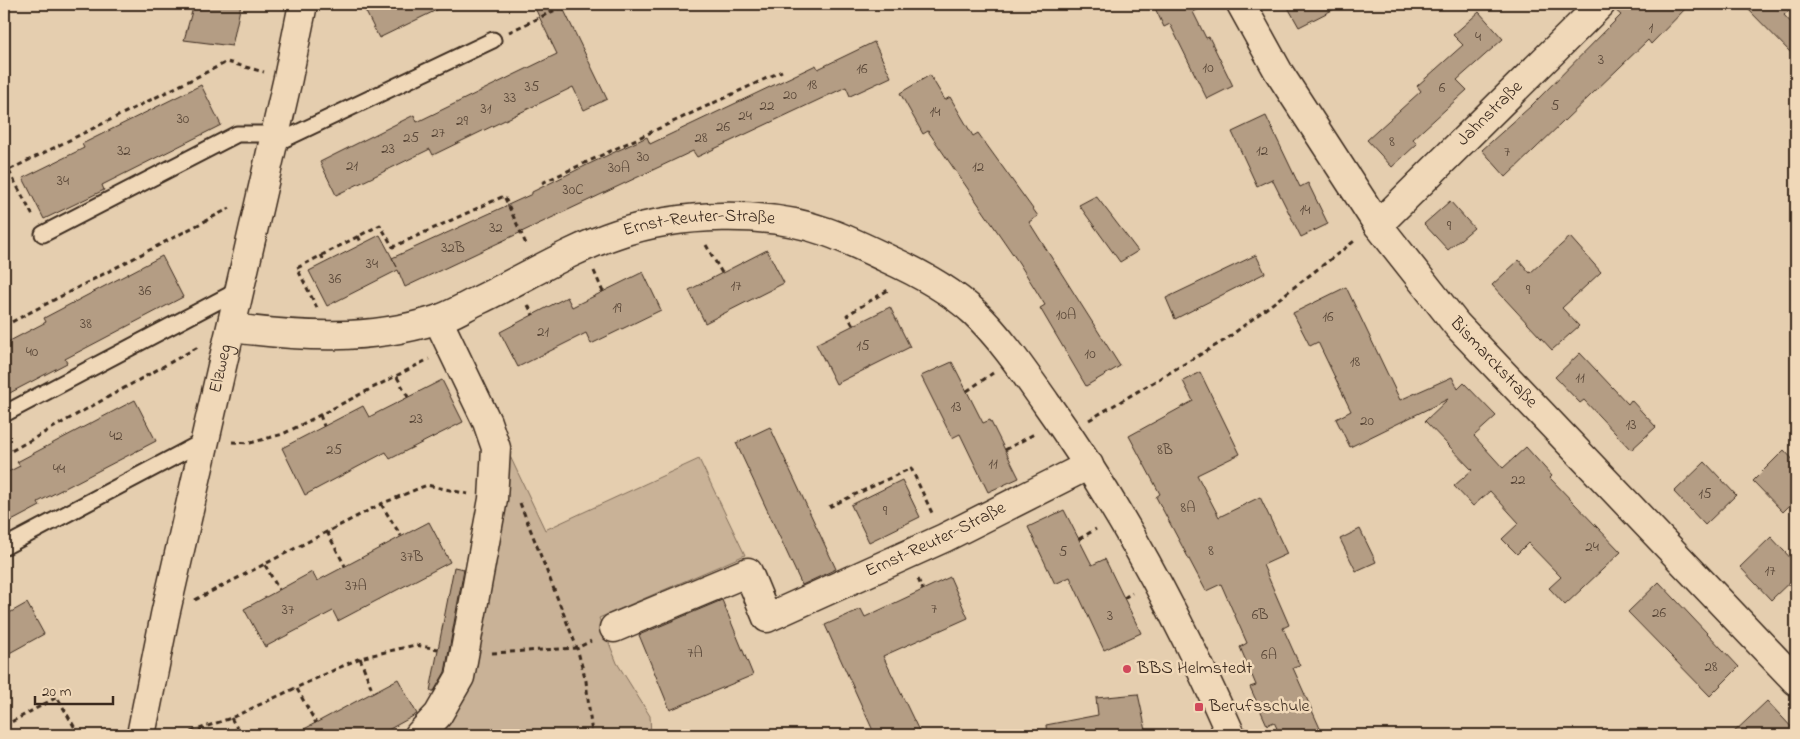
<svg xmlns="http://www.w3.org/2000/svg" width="1800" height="739" font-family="'Indie Flower',sans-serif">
  <rect width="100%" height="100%" fill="#e5ceaf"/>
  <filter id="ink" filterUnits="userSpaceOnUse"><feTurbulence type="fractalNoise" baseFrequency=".02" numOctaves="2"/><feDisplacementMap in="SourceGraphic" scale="10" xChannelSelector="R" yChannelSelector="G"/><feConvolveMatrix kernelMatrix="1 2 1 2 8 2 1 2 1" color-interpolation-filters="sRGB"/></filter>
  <g filter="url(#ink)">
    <path fill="#c9b297" stroke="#826e5a" d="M508 452 545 530 699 459 745 555 599 618 617 663 650 716 651 735H425L447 711Z"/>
    <g fill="#b49d84" stroke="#3b2a1e">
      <path d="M194 4H241L232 46 184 40Z"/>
      <path d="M362 4H449L379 38Z"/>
      <path d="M533 4H561L607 99 584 110 573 87 433 155 430 149 336 195 320 162 414 115 417 122 557 54Z"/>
      <path d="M1153 4H1210L1193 12 1206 38 1209 37 1233 86 1207 99 1170 24 1164 27Z"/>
      <path d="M1286 4H1344L1299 27Z"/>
      <path d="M1616 4H1690L1651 44 1648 40 1506 177 1482 150 1531 106 1621 15 1615 10Z"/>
      <path d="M1743 4H1796L1784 15 1796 28V58Z"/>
      <path d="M1479 12 1503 39 1457 80 1467 90 1413 139 1417 144 1392 167 1367 140 1421 91 1417 86 1463 45 1453 35Z"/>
      <path d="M874 42 891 77 850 96 846 87 697 157 693 151 405 287 398 270 327 306 309 271 380 235 397 267 392 258 532 194V192L589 164 647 137 650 144 816 65 818 69Z"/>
      <path d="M930 75 945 100 950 97 973 136 978 133 1038 216 1029 222 1120 366 1086 386 1040 308 1045 305 1019 263 928 131 923 134 900 93Z"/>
      <path d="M201 85 221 125 102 185 104 190 44 219 23 178 84 148 82 144Z"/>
      <path d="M1266 116 1300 187 1308 183 1328 224 1301 237 1272 179 1257 186 1232 132Z"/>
      <path d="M1096 196 1138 251 1120 262 1079 205Z"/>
      <path d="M1450 201 1474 228 1448 250 1424 224Z"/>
      <path d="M1570 237 1601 272 1562 308 1579 326 1552 350 1492 285 1519 260 1530 273Z"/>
      <path d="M767 250 784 283 705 323 689 290Z"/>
      <path d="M1256 255 1265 273 1175 319 1166 298Z"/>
      <path d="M162 256 183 297 65 359 67 363 4 396V344L46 322 44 318Z"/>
      <path d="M643 272 661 310 591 344 586 333 518 367 500 332 567 297 572 307Z"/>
      <path d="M1346 287 1400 400 1452 377 1458 389 1464 383 1496 416 1474 436 1503 468 1526 447 1552 476 1550 478 1621 552 1565 605 1549 588 1561 577 1528 543 1517 554 1502 539 1519 523 1490 491 1473 506 1454 486 1472 470 1425 421 1448 399 1350 447 1336 419 1351 411 1318 342 1310 346 1293 313Z"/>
      <path d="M890 307 910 347 836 384 816 344Z"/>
      <path d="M1580 353 1628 404 1631 400 1656 427 1631 450 1584 400 1580 403 1555 377Z"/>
      <path d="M952 362 983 423 990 420 1019 478 988 492 960 434 952 438 921 376Z"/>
      <path d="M1200 372 1240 454 1197 475 1219 517 1260 497 1287 554 1263 565 1289 625 1283 628 1300 666 1293 668 1323 735H1280L1274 722 1267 725 1250 687 1256 685 1240 647 1247 643 1221 584 1206 591 1156 497 1160 494 1129 436 1193 401 1183 381Z"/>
      <path d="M442 380 463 422 390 459 386 452 305 495 282 448 363 406 369 417Z"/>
      <path d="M135 400 156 441 38 502 40 506 4 525V474L20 466 17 462Z"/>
      <path d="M770 427 836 569 802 585 736 443Z"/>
      <path d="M1784 450 1796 463V499L1783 512 1753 481Z"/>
      <path d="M1705 462 1736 495 1705 525 1674 492Z"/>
      <path d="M902 480 920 517 869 542 851 505Z"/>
      <path d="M1064 510 1092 565 1105 559 1141 633 1104 650 1070 577 1055 584 1028 527Z"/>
      <path d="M429 522 450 562 338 621 333 611 265 647 244 609 312 572 317 581Z"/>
      <path d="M1360 529 1376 562 1356 571 1340 539Z"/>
      <path d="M1771 537 1796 564V576L1771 600 1740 567Z"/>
      <path d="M454 567 464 569 445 672 434 691H430Z"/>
      <path d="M950 577 968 618 883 656 921 735H875L825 625 861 609 865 617Z"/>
      <path d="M1659 582 1739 667 1710 696 1628 612Z"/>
      <path d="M722 600 753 675 670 710 639 635Z"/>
      <path d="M27 603 44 634 4 656V616Z"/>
      <path d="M398 679 417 714 379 735H293Z"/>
      <path d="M1138 694 1147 735H1047L1046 725 1098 715 1096 698Z"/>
      <path d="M1767 701 1796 732V735H1731Z"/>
    </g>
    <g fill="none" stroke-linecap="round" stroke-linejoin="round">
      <g stroke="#3b2a1e" stroke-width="19">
        <g id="service">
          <path d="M272 145 493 40"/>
          <path d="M43 234 237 134H275"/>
          <path d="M4 414 241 289"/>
          <path d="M4 547 206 440"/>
        </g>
      </g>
      <g stroke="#3b2a1e" stroke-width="31">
        <g id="minor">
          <path id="s1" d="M1241 4 1278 71 1378 225 1457 325 1796 681"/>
          <path id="s2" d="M1378 225 1601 4"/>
          <path id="s3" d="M232 328C301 337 369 341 436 320 450 316 464 307 477 301 523 279 569 250 617 234 678 213 766 210 827 232 847 239 867 249 886 258 917 272 949 289 974 312 1002 339 1024 372 1046 403 1120 506 1180 619 1231 735"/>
          <path id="s4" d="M614 628 748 572 767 618 944 538 1089 465"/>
          <path d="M419 735 438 715 460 677 493 499 496 448 487 422 438 320"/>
        </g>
      </g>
      <g stroke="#3b2a1e" stroke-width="31">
        <g id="tertiary">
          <path id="s5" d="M141 735 165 615 288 78 303 4"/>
        </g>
      </g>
      <g stroke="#3b2a1e" stroke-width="3" stroke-dasharray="5 4" stroke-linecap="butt">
        <path d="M509 32 568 4"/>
        <path d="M9 171 33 216"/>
        <path d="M4 176 9 170 227 62 264 72"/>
        <path d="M542 183 782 71"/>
        <path d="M358 236 362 244"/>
        <path d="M706 245 722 273"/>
        <path d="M321 255 325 262"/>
        <path d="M594 271 603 292"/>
        <path d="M528 305 533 315"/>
        <path d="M317 308 297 268 380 225 393 247 504 196 527 246"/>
        <path d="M853 325 847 315 888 290"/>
        <path d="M4 326 230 208"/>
        <path d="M397 377 408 397"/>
        <path d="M967 391 993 373"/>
        <path d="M320 415 324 426"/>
        <path d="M1089 420 1225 340 1357 239"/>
        <path d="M232 442 250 443 283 434 429 359"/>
        <path d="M1005 450 1036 433"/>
        <path d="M4 455 198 347"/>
        <path d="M520 503 577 648 586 681 592 735"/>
        <path d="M381 504 401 536"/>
        <path d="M829 507 911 468 933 515"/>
        <path d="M327 532 345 566"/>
        <path d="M1079 539 1096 529"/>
        <path d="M265 565 279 590"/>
        <path d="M918 579 923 590"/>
        <path d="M1124 598 1132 593"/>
        <path d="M195 600 381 504 427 485 468 494"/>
        <path d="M4 604H5"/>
        <path d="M492 653 577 648 591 641"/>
        <path d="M360 658 373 692"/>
        <path d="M297 689 316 723"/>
        <path d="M231 718 241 735"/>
        <path d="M4 726 57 697 79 735"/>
        <path d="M182 735 231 718 360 658 415 645 438 649"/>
      </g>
      <use href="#service" stroke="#f0d8b8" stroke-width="15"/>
      <use href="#minor" stroke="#f0d8b8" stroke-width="28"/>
      <use href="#tertiary" stroke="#f0d8b8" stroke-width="28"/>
    </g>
  </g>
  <g fill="#d1495b" stroke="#f0d8b8" stroke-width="2">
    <circle cx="1127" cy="669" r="5"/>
    <rect x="1194" y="702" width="10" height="10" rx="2.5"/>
  </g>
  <g text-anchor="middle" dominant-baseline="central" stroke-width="5" stroke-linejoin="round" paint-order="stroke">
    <g font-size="15" fill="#594738">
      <text x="1651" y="28">1</text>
      <text x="1478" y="37">4</text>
      <text x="1601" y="60">3</text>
      <text x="1208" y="68">10</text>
      <text x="862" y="69">16</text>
      <text x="812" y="85">18</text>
      <text x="532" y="87">35</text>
      <text x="1442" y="88">6</text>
      <text x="790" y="95">20</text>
      <text x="510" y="98">33</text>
      <text x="767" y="106">22</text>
      <text x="1555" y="106">5</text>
      <text x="486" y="109">31</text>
      <text x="935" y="112">14</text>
      <text x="745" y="116">24</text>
      <text x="183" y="119">30</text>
      <text x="462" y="121">29</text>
      <text x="723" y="127">26</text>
      <text x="438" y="133">27</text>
      <text x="411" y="138">25</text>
      <text x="701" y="138">28</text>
      <text x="1392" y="142">8</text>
      <text x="388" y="149">23</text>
      <text x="124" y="151">32</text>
      <text x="1262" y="151">12</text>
      <text x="1507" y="152">7</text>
      <text x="643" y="157">30</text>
      <text x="352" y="166">21</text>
      <text x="978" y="167">12</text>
      <text x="619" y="168">30A</text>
      <text x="63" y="181">34</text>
      <text x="573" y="190">30C</text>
      <text x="1305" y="210">14</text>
      <text x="1449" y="226">9</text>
      <text x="496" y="228">32</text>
      <text x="453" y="248">32B</text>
      <text x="372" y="264">34</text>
      <text x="335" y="279">36</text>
      <text x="736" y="286">17</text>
      <text x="1528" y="290">9</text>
      <text x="145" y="291">36</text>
      <text x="617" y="308">19</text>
      <text x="1066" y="315">10A</text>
      <text x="1328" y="317">16</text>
      <text x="86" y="324">38</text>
      <text x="543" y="332">21</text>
      <text x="863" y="346">15</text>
      <text x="32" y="352">40</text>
      <text x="1090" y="354">10</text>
      <text x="1355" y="362">18</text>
      <text x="1580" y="378">11</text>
      <text x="956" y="407">13</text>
      <text x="416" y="419">23</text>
      <text x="1367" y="421">20</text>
      <text x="1631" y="425">13</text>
      <text x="116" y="436">42</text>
      <text x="334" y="450">25</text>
      <text x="1165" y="450">8B</text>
      <text x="993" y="464">11</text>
      <text x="59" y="469">44</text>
      <text x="1518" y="480">22</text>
      <text x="1705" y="494">15</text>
      <text x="1188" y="508">8A</text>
      <text x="885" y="511">9</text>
      <text x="1592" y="547">24</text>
      <text x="1211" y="551">8</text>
      <text x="1063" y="552">5</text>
      <text x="412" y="557">37B</text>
      <text x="1770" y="571">17</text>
      <text x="356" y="586">37A</text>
      <text x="934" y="609">7</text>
      <text x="288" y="610">37</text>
      <text x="1659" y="613">26</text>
      <text x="1260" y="615">6B</text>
      <text x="1110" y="616">3</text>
      <text x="695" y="653">7A</text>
      <text x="1269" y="655">6A</text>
      <text x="1711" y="667">28</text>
    </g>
    <g font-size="18" fill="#3b2a1e" stroke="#f0d8b8">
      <text stroke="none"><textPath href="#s2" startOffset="158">Jahnstraße</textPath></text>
      <text stroke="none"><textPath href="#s3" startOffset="490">Ernst-Reuter-Straße</textPath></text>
      <text stroke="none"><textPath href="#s1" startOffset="440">Bismarckstraße</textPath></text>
      <text stroke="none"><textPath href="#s5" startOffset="375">Elzweg</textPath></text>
      <text stroke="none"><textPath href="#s4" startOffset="381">Ernst-Reuter-Straße</textPath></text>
    </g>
    <g font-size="18" fill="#3b2a1e" stroke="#f0d8b8" text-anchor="start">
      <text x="1137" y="669">BBS Helmstedt</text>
      <text x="1209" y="707">Berufsschule</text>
    </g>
  </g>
  <rect width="1800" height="739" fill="none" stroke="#f0d8b8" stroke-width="20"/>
  <rect x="10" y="10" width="1780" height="719" fill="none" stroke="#3b2a1e" stroke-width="2" filter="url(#ink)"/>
  <path d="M35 696v8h78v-8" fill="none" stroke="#3b2a1e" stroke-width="2.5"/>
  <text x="42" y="696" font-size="15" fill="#3b2a1e" stroke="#f0d8b8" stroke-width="4" paint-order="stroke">20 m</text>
</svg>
